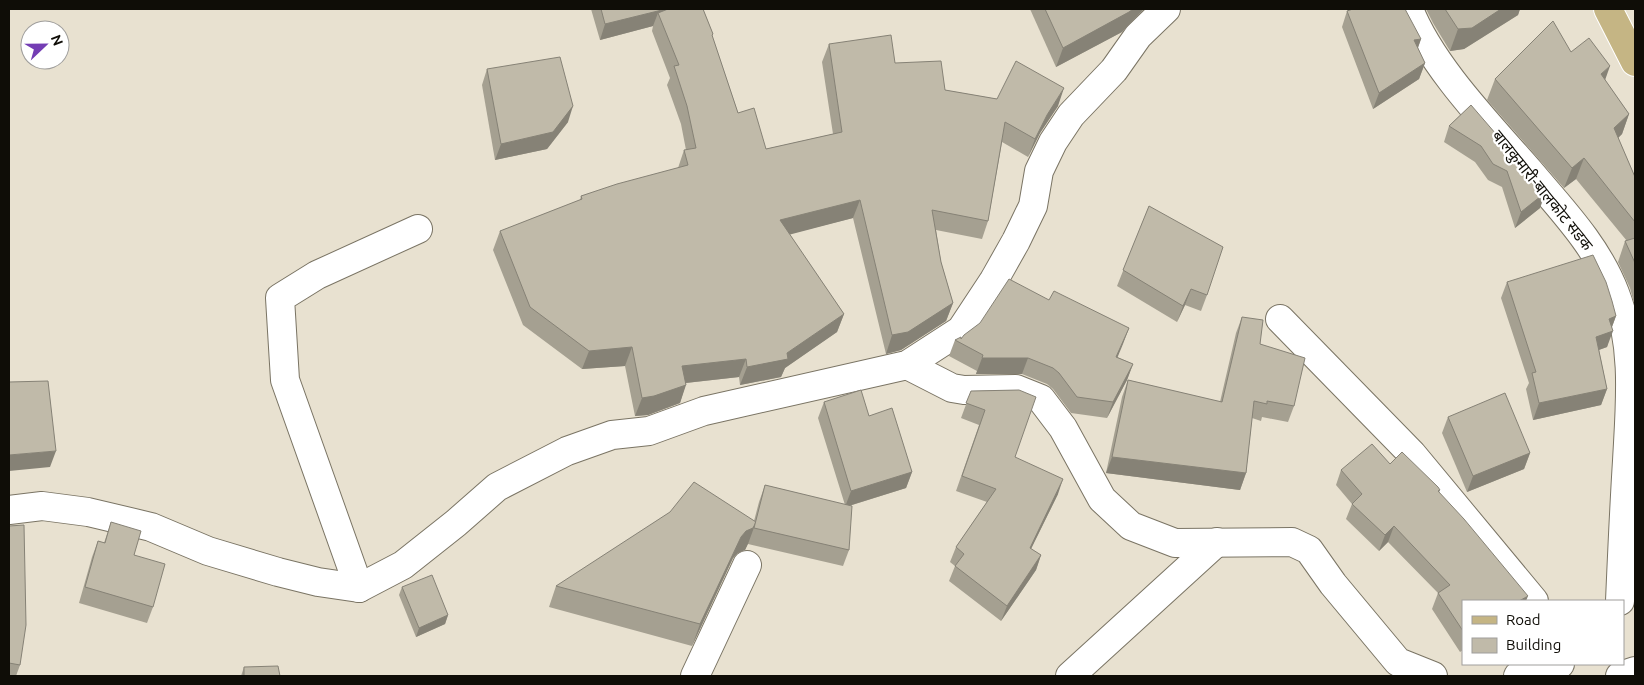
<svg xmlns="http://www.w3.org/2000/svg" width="1644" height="685" font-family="Ubuntu,'Noto Sans Devanagari',sans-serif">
  <rect width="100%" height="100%" fill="#e8e1d0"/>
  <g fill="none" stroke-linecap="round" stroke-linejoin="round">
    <g stroke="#7a7464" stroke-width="30">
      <g id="minor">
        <path d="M1409 9C1431 66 1490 126 1530 172 1562 210 1597 246 1615 293 1636 347 1630 404 1627 461 1624 508 1622 555 1620 601"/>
        <path d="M1280 319 1412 454 1534 601"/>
        <path d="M907 365 952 388 964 390 1016 389 1041 399 1063 428 1102 499 1131 526 1175 543 1292 542 1309 550 1333 584 1398 662 1433 676"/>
        <path d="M9 510 42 506 88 512 151 527 208 551 278 572 318 582 359 588 403 565 456 523 497 487 567 451 612 435 649 431 704 411 907 365 961 330 994 280 1016 241 1033 206 1039 171 1053 142 1071 115 1114 70 1138 36 1166 9"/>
        <path d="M359 588 285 380 280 298 317 275 418 229"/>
        <path d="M695 676 747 565"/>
        <path d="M1070 676 1217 542"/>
        <path d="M1518 676 1560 664"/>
        <path d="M1620 676 1635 671"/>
      </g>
    </g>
    <g stroke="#fff" stroke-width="30">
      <path id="major" d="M1608 9 1635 62"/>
    </g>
    <use href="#minor" stroke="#fff" stroke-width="28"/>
    <use href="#major" stroke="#c5b584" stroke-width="28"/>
  </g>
  <g fill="#a5a091">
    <path d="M591 9H703L713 34 712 36 738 113 766 149 833 134 822 62 829 44 895 63 945 90 997 99 1058 106 1040 133 1028 157 1002 142 988 221 982 239 936 230 941 262 953 303 946 321 901 350 886 354 853 218 789 234 844 314 837 332 785 368 781 377 740 385 739 377 686 383 680 403 648 415 635 416 625 366 582 369 523 325 493 250 500 231 580 200 581 196 678 168 684 150H686L681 124 667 85 670 78 652 31 653 26 600 40Z"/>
    <path d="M1030 9H1144L1122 32 1056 67Z"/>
    <path d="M1426 9H1520L1518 15 1464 49 1450 51 1433 23Z"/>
    <path d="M1347 11 1421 39 1418 48 1425 63 1419 79 1373 109 1342 27Z"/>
    <path d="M1571 52 1605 80 1629 114 1622 134 1618 138 1635 177V307L1630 288 1618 262 1625 241H1627L1576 179 1564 188 1487 100 1495 79Z"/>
    <path d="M487 69 568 122 547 149 495 160 482 85Z"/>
    <path d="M1471 105 1540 208 1515 228 1502 187 1488 180 1475 162 1444 142 1449 126Z"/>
    <path d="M1149 206 1207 295 1201 311 1185 305 1177 322 1117 286Z"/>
    <path d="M1507 282 1616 316 1612 327 1607 347 1599 350 1607 389 1601 405 1533 420 1526 389 1529 383 1501 298Z"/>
    <path d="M1049 300 1129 328 1117 357 1133 364 1127 380 1107 418 1071 413 1053 389 1047 384 1022 374H976L977 371 949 356 955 340 961 339Z"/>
    <path d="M1242 317 1260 344 1294 406 1288 422 1262 417 1261 421 1252 418 1246 473 1240 490 1106 473 1122 397 1128 380 1220 402 1236 333Z"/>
    <path d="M1019 390 1015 457 1058 494 1031 549 1041 555 1036 570 1001 621 949 581 955 566 950 562 956 547 987 502 956 491 979 425 961 418 971 391Z"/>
    <path d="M824 402 869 416 912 472 906 488 849 506V550L843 566 748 544V543L745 550 738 553 733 558 692 646 549 607 556 586 754 521 759 502 765 485 845 505 818 418Z"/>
    <path d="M1448 417 1530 453 1524 469 1467 492 1442 433Z"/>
    <path d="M1390 464 1440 490 1439 493 1463 601V650L1460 652 1432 609 1438 593 1388 542 1379 551 1346 519 1352 504 1336 485 1341 470Z"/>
    <path d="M111 522 134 555 153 607 147 623 79 603 92 557 98 541 104 543Z"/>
    <path d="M9 526 20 665 16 676H9Z"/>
    <path d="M402 587 448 615 445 624 416 637 399 595Z"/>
    <path d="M244 667V676H241Z"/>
  </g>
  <g fill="#868276">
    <path d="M666 9H669L658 13 653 26 600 40 605 24Z"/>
    <path d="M1133 9H1144L1122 32 1056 67 1063 48Z"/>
    <path d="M1501 9H1520L1518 15 1464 49 1450 51 1458 29Z"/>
    <path d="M1421 39 1415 55 1414 40Z"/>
    <path d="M1425 63 1419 79 1373 109 1379 93Z"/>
    <path d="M1610 66 1603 86 1601 74Z"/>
    <path d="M1064 88 1058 106 1040 133 1028 157 1035 139 1047 115Z"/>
    <path d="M573 106 568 122 547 149 495 160 501 144Z"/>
    <path d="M1629 114 1622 134 1607 149 1614 128Z"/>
    <path d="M1584 158 1576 179 1564 188 1572 168Z"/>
    <path d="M1546 192 1540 208 1515 228 1521 212Z"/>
    <path d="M860 200 853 218 773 239 780 220Z"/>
    <path d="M1191 289 1185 305 1177 322 1183 306Z"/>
    <path d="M953 303 946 321 901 350 886 354 892 335Z"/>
    <path d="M844 314 837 332 785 368 781 377 740 385 747 367 787 353Z"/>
    <path d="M1616 316 1610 332 1613 331 1607 347 1590 353 1596 337 1609 319Z"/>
    <path d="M1129 328 1123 344 1111 373 1116 357Z"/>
    <path d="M632 347 625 366 582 369 589 351Z"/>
    <path d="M982 358H1028L1022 374H976Z"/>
    <path d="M746 359 739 377 676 384 682 366Z"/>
    <path d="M1133 364 1127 380 1107 418 1113 402Z"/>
    <path d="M686 385 680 403 648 415 635 416 642 398Z"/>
    <path d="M1607 389 1601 405 1533 420 1539 403Z"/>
    <path d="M56 451 50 467 9 471V455Z"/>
    <path d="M1530 453 1524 469 1467 492 1473 476Z"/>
    <path d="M1112 457 1246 473 1240 490 1106 473Z"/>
    <path d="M912 472 906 488 845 507 851 491Z"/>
    <path d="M1063 479 1058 494 1024 563 1030 548Z"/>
    <path d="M756 522 748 544 745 550 738 553 733 558 692 646 700 624 741 537 746 531Z"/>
    <path d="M1394 526 1388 542 1379 551 1385 535Z"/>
    <path d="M1041 555 1036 570 1001 621 1007 606Z"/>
    <path d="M1528 596 1526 601H1519Z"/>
    <path d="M448 615 445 624 416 637 419 628Z"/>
  </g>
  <g fill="#c0baa9" stroke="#868276">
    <path d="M601 9H666L605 24Z"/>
    <path d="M668 9H703L713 34 712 35 738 113 754 108 766 149 842 132 829 44 891 35 895 63 941 61 945 90 997 99 1016 61 1064 88 1047 115 1035 139 1005 122 988 221 932 210 941 262 953 303 908 332 892 335 860 200 780 220 844 314 787 353 788 359 747 367 746 359 682 366 686 385 654 396 642 398 632 347 589 351 530 307 500 231 582 199 581 196 617 184 688 165 684 150 696 148 687 106 674 66 679 65 658 13Z"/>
    <path d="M1045 9H1133L1129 12 1063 48Z"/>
    <path d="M1353 9H1405L1421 39 1414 40 1425 63 1379 93 1347 11Z"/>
    <path d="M1445 9H1501L1472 28 1458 29Z"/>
    <path d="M1553 21 1571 52 1589 38 1610 66 1601 74 1629 114 1614 128 1635 177V222L1584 158 1572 168 1495 79Z"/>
    <path d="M560 57 573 106 553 132 501 144 487 69Z"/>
    <path d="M1471 105 1546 192 1521 212 1507 171 1493 164 1481 146 1449 126Z"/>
    <path d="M1149 206 1223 247 1207 295 1191 289 1183 306 1123 270Z"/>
    <path d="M1635 238V263L1625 241Z"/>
    <path d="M1593 255 1606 282 1612 301 1616 316 1609 319 1613 331 1596 337 1607 389 1539 403 1532 373 1536 372 1507 282Z"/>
    <path d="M1009 279 1049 300 1054 291 1129 328 1116 357 1133 364 1113 402 1077 397 1059 373 1053 368 1028 358H982L983 355 955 340 961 337V339L964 335 980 323Z"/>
    <path d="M1242 317 1263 320 1260 344 1305 358 1294 406 1267 401V404L1254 401 1246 473 1112 457 1128 380 1222 402Z"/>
    <path d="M48 381 56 451 9 455V382Z"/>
    <path d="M861 390 869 416 892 408 912 472 851 491 824 402Z"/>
    <path d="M1019 390 1036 397 1015 457 1063 479 1030 548 1041 555 1007 606 955 566 964 554 956 547 996 489 962 476 985 410 966 403 971 391Z"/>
    <path d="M1505 393 1530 453 1473 476 1448 417Z"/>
    <path d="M1372 444 1390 464 1402 452 1438 487 1440 490 1438 491 1464 519 1528 596 1519 601H1463V631L1438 593 1450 585 1394 526 1385 535 1352 504 1362 494 1341 470Z"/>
    <path d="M694 482 756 522 753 528 746 531 741 537 700 624 556 586 670 512Z"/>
    <path d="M765 485 852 506 849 550 754 528Z"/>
    <path d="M111 522 141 531 134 555 165 564 153 607 85 587 98 541 105 543Z"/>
    <path d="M24 525 26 625 20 665 9 663V526Z"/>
    <path d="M432 575 448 615 419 628 402 587Z"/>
    <path d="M278 666 280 676H244V667Z"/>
  </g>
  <g text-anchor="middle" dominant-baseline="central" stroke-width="4.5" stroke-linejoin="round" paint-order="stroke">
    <g font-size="16" fill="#0f0d07" stroke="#fff">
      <text transform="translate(1543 190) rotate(51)">बालकुमारी-बालकोट सडक</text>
    </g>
  </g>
  <rect width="1644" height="685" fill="none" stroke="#0f0d07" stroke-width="20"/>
  <rect x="1462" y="600" width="162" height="65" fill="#ffffff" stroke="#9f9e9c"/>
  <rect x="1472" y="616" width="25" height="8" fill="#c5b584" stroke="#9f9e9c"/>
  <text x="1506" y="625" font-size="15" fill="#0f0d07">Road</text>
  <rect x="1472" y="638" width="25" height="15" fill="#c0baa9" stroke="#9f9e9c"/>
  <text x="1506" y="650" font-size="15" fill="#0f0d07">Building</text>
  <g transform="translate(45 45) rotate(68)"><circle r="24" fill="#ffffff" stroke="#9f9e9c"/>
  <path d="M0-4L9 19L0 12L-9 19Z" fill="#743db4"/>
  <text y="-8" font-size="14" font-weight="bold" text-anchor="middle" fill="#0f0d07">N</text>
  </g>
</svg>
